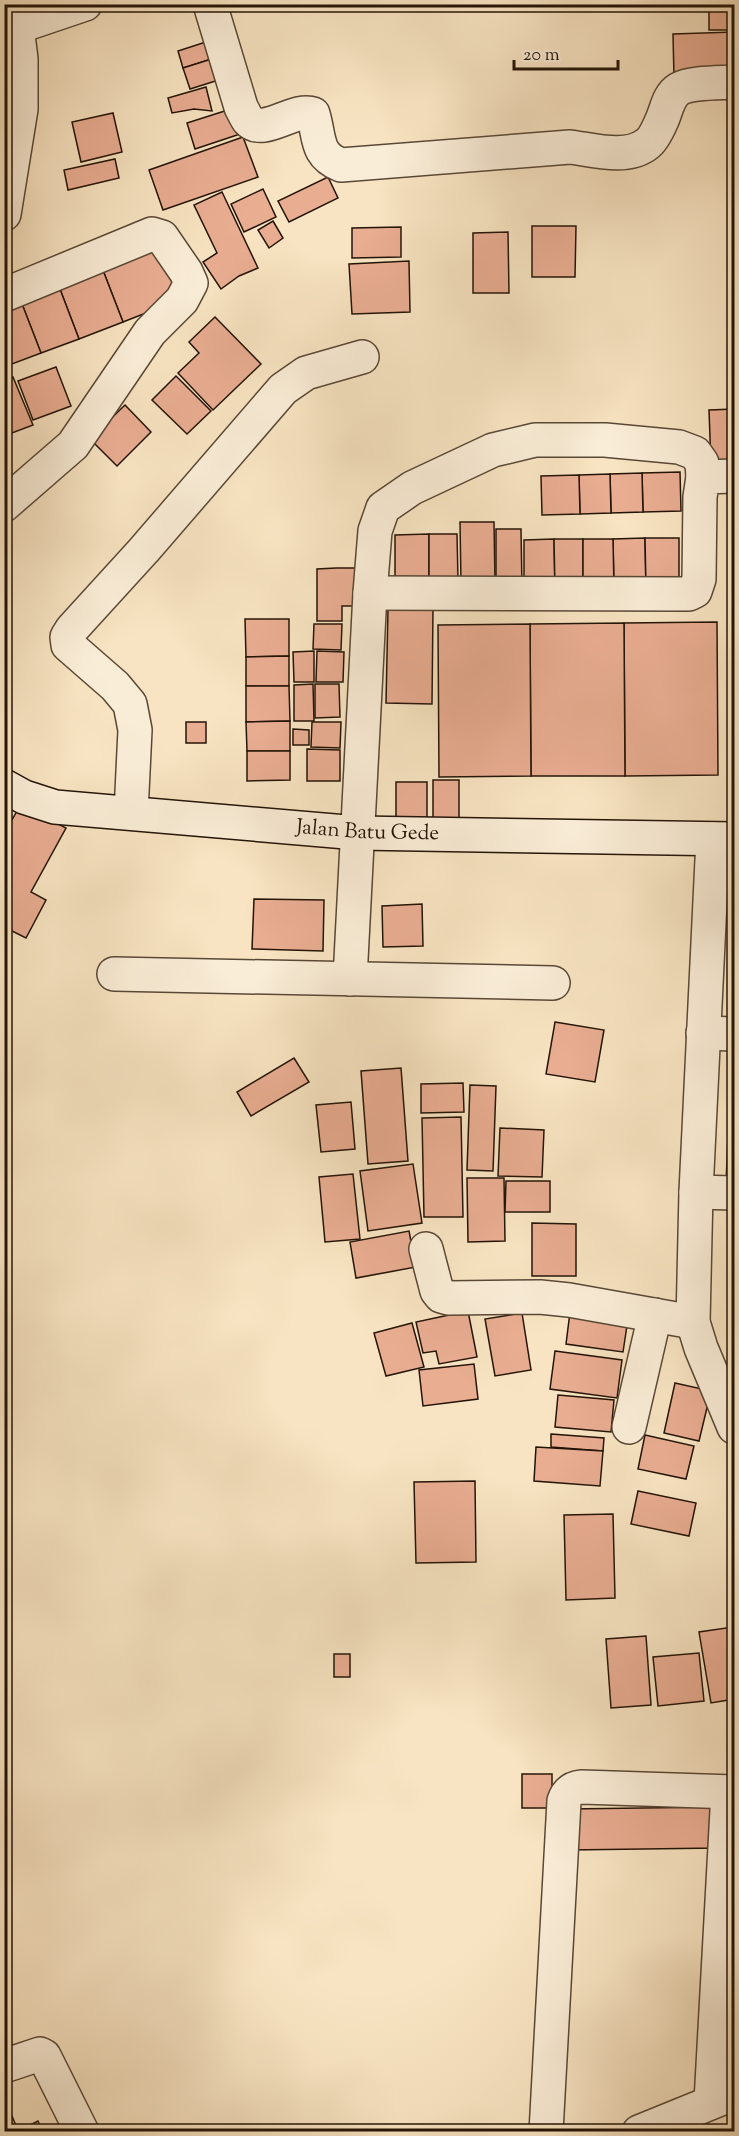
<svg xmlns="http://www.w3.org/2000/svg" width="739" height="2136" font-family="'Sorts Mill Goudy',serif">
  <rect width="100%" height="100%" fill="#f8e4c2"/>
  <filter id="stains"><feTurbulence type="fractalNoise" baseFrequency=".00333" numOctaves="4"/><feColorMatrix values="0 0 0 0 .2 0 0 0 0 .09 0 0 0 0 .02 0 0 0 .5 -.17"/></filter>
  <radialGradient id="worn" r=".72"><stop offset=".6" stop-color="#630" stop-opacity="0"/><stop offset="1" stop-color="#630" stop-opacity=".3"/></radialGradient>
  <g fill="#e9ad92" stroke="#241407" stroke-width="1.5">
    <rect x="709" y="4" width="25" height="26"/>
    <path d="M734 32V76L674 78 673 34Z"/>
    <path d="M212 40 218 57 183 68 178 51Z"/>
    <path d="M218 57 225 78 190 89 183 68Z"/>
    <path d="M206 87 212 111 194 109 172 113 168 98Z"/>
    <path d="M231 109 240 134 195 149 187 123Z"/>
    <path d="M113 113 122 152 81 162 72 122Z"/>
    <path d="M243 137 258 177 163 210 149 170Z"/>
    <path d="M115 159 119 178 68 190 64 170Z"/>
    <path d="M328 177 338 198 289 222 278 201Z"/>
    <path d="M263 189 276 217 244 232 231 204Z"/>
    <path d="M222 192 258 268 239 276 221 289 203 262 217 253 194 205Z"/>
    <path d="M273 221 283 238 269 248 258 230Z"/>
    <path d="M532 226H576L575 277H532Z"/>
    <path d="M401 227V257L352 258V228Z"/>
    <path d="M508 232 509 293H473V233Z"/>
    <path d="M155 238 179 300 123 322 99 260Z"/>
    <path d="M99 260 123 322 79 339 55 276Z"/>
    <path d="M409 261 410 312 352 314 349 264Z"/>
    <path d="M55 276 79 339 41 353 17 291Z"/>
    <path d="M17 291 41 353 4 367V296Z"/>
    <path d="M215 317 261 364 213 410 178 373 199 353 189 342Z"/>
    <path d="M56 367 71 406 33 420 18 381Z"/>
    <path d="M176 376 211 411 187 434 152 400Z"/>
    <path d="M13 377 33 425 4 436V380Z"/>
    <path d="M125 405 151 432 117 466 90 439Z"/>
    <path d="M734 409V464L711 465 709 410Z"/>
    <path d="M680 472 681 511 643 512 642 473Z"/>
    <path d="M642 473 643 512 611 513 610 474Z"/>
    <path d="M610 474 611 513 580 514 579 475Z"/>
    <path d="M579 475 580 514 542 515 541 476Z"/>
    <path d="M460 522H494L495 582 461 583Z"/>
    <path d="M496 529H521L522 589H496Z"/>
    <path d="M429 534V582H395V535Z"/>
    <path d="M429 534H457L458 581 429 582Z"/>
    <path d="M645 538 646 589H614L613 539Z"/>
    <path d="M645 538H679V589H646Z"/>
    <path d="M554 539 555 590H524V540Z"/>
    <path d="M554 539H583V589L555 590Z"/>
    <path d="M583 539H613L614 589H583Z"/>
    <path d="M336 568H360V606H342V621H317V569Z"/>
    <path d="M388 609H433L432 704 386 703Z"/>
    <path d="M245 619H289V656L246 657Z"/>
    <path d="M717 622 718 775 625 776 624 623Z"/>
    <path d="M624 623 625 776H531L530 624Z"/>
    <path d="M314 624H342L341 650 313 649Z"/>
    <path d="M530 624 531 776 439 777 438 625Z"/>
    <path d="M314 651V682H294L293 652Z"/>
    <path d="M317 651 344 652 343 682H316Z"/>
    <path d="M289 656V686H246V657Z"/>
    <path d="M313 684 314 721H294V685Z"/>
    <path d="M315 684H339L340 717 315 718Z"/>
    <path d="M246 686H289L290 721 246 722Z"/>
    <path d="M290 721V751H247L246 722Z"/>
    <rect x="186" y="722" width="20" height="21"/>
    <path d="M312 722H341L340 748 311 747Z"/>
    <path d="M293 729 309 730V745H293Z"/>
    <path d="M307 749 340 750V781H307Z"/>
    <path d="M247 751H290V780L247 781Z"/>
    <rect x="433" y="780" width="26" height="40"/>
    <rect x="396" y="782" width="31" height="38"/>
    <path d="M21 804 66 828 31 892 46 900 26 938 4 927V918L8 911 4 909V834Z"/>
    <path d="M254 899 324 900 323 951 252 949Z"/>
    <path d="M422 904 423 946 383 947 382 906Z"/>
    <path d="M555 1022 604 1030 595 1082 546 1074Z"/>
    <path d="M732 1038H734V1111L729 1110Z"/>
    <path d="M294 1058 309 1082 251 1116 237 1092Z"/>
    <path d="M401 1068 408 1161 368 1164 361 1071Z"/>
    <path d="M463 1083 464 1112 421 1113V1084Z"/>
    <path d="M470 1085 496 1086 493 1171 467 1170Z"/>
    <path d="M351 1102 355 1149 321 1152 316 1105Z"/>
    <path d="M729 1113H734V1185L726 1184Z"/>
    <path d="M461 1117 463 1217H424L422 1118Z"/>
    <path d="M500 1128 544 1130 542 1177 498 1176Z"/>
    <path d="M413 1164 422 1223 368 1231 360 1171Z"/>
    <path d="M353 1174 360 1239 325 1242 319 1177Z"/>
    <path d="M467 1178H504L505 1241 468 1242Z"/>
    <path d="M506 1181H550V1212H505Z"/>
    <path d="M532 1223 576 1224V1276H532Z"/>
    <path d="M409 1231 416 1267 356 1278 350 1242Z"/>
    <path d="M468 1311 477 1357 439 1364 436 1351 423 1353 416 1322Z"/>
    <path d="M570 1312 628 1319 623 1352 566 1344Z"/>
    <path d="M522 1313 531 1370 495 1376 485 1319Z"/>
    <path d="M412 1323 424 1367 386 1376 374 1333Z"/>
    <path d="M555 1351 622 1360 617 1398 550 1389Z"/>
    <path d="M474 1364 478 1399 423 1406 419 1370Z"/>
    <path d="M675 1383 711 1391 699 1441 664 1433Z"/>
    <path d="M558 1395 614 1400 611 1432 555 1427Z"/>
    <path d="M551 1434 604 1438 603 1451 551 1447Z"/>
    <path d="M645 1435 694 1446 686 1479 638 1469Z"/>
    <path d="M536 1447 603 1451 600 1486 534 1481Z"/>
    <path d="M475 1481 476 1562 416 1563 414 1482Z"/>
    <path d="M638 1491 696 1503 689 1536 631 1524Z"/>
    <path d="M613 1514 615 1598 566 1600 564 1515Z"/>
    <path d="M733 1627 734 1639V1699L711 1703 699 1632Z"/>
    <path d="M646 1636 651 1705 611 1708 606 1639Z"/>
    <path d="M699 1653 704 1701 658 1706 653 1657Z"/>
    <rect x="334" y="1654" width="16" height="23"/>
    <rect x="522" y="1774" width="30" height="34"/>
    <path d="M717 1807 718 1848 568 1850V1809Z"/>
    <path d="M4 2097 17 2128 10 2132H4Z"/>
    <path d="M38 2121 43 2132H18V2131Z"/>
  </g>
  <g fill="none" stroke-linecap="round" stroke-linejoin="round">
    <g stroke="#594836" stroke-width="36">
      <g id="street">
        <path d="M210 4 241 107C243 111 246 117 248 120 263 137 294 107 313 114 320 137 315 155 341 165L570 147C593 150 627 160 647 144 653 140 659 127 662 120 667 109 668 96 679 89 691 82 720 83 734 82"/>
        <path d="M17 27 85 4"/>
        <path d="M4 214 21 109V59L17 27 7 4"/>
        <path d="M4 295 152 234 162 237 186 272 191 283 182 300 150 332 73 445 4 505"/>
        <path d="M370 593 689 594 695 591 699 579 700 497 703 477 734 476"/>
        <path d="M131 813 135 730 130 704 115 686 68 645 67 637 72 629 144 550 283 389 306 373 362 357"/>
        <path d="M713 839 696 1192 693 1322 701 1348 734 1427"/>
        <path d="M114 974 553 983"/>
        <path d="M350 979 370 593 375 531 383 508 412 488 493 450 535 440H605L679 447 695 453 702 463 703 477"/>
        <path d="M703 1033 734 1034"/>
        <path d="M696 1192 734 1193"/>
        <path d="M426 1249 437 1291 441 1296 448 1298 540 1297 569 1300 693 1322"/>
        <path d="M629 1427 655 1315"/>
        <path d="M4 2066 40 2054 44 2056 82 2132"/>
        <path d="M711 2102 728 1792"/>
        <path d="M546 2132 564 1801C567 1792 572 1788 582 1787L734 1792"/>
        <path d="M639 2132 730 2095"/>
      </g>
    </g>
    <g stroke="#241407" stroke-width="36">
      <g id="secondary">
        <path id="s1" d="M4 786 24 797 55 807 358 833 734 839"/>
      </g>
    </g>
    <use href="#street" stroke="#faedd7" stroke-width="33"/>
    <use href="#secondary" stroke="#faedd7" stroke-width="33"/>
  </g>
  <g text-anchor="middle" dominant-baseline="central" stroke-width="5" stroke-linejoin="round" paint-order="stroke">
    <g font-size="21" fill="#241407" stroke="#faedd7">
      <text stroke="none"><textPath href="#s1" startOffset="369">Jalan Batu Gede</textPath></text>
    </g>
  </g>
  <rect width="739" height="2136" fill="none" stroke="#f8e4c2" stroke-width="24"/>
  <rect x="6" y="6" width="727" height="2124" fill="none" stroke="#241407" stroke-width="3"/>
  <rect x="12" y="12" width="715" height="2112" fill="none" stroke="#241407" stroke-width="1.5"/>
  <path d="M514 60v9h104v-9" fill="none" stroke="#241407" stroke-width="3"/>
  <text x="523" y="60" font-size="18" fill="#241407" stroke="#faedd7" stroke-width="4.5" paint-order="stroke">20 m</text>
  <rect width="100%" height="100%" filter="url(#stains)"/>
  <rect width="100%" height="100%" fill="url(#worn)"/>
</svg>
